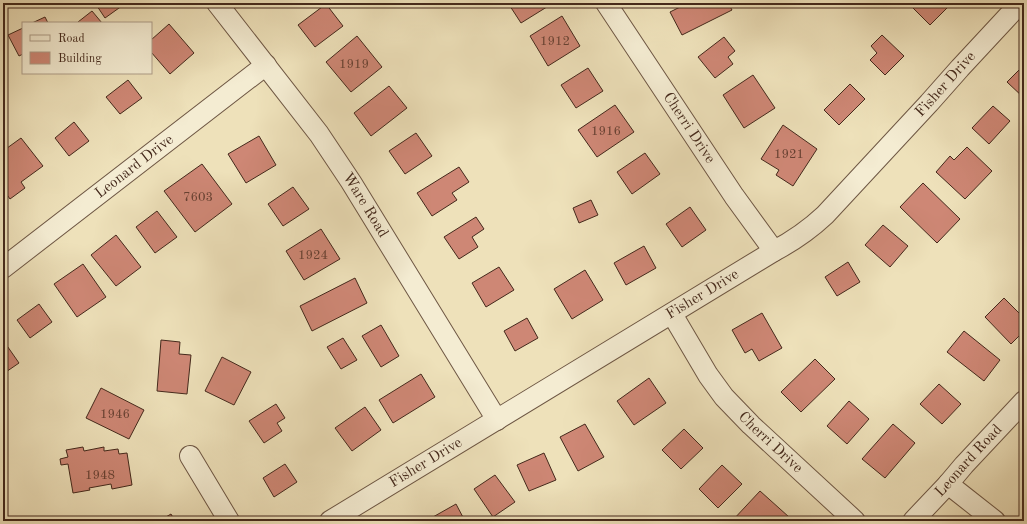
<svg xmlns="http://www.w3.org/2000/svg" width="1027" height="524" font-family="'Old Standard TT',serif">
  <rect width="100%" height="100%" fill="#eee1ba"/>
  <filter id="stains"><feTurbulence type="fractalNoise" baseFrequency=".005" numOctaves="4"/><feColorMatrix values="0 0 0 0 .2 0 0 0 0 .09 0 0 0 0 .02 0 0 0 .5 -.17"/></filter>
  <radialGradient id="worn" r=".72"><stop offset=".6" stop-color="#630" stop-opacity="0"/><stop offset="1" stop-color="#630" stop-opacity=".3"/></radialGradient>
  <g fill="#ce8775" stroke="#44291c">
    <path d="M95 3H126L105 18Z"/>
    <path d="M508 3H549L550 5 521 23Z"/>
    <path d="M688 3H728L732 10 682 35 670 12Z"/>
    <path d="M910 3H946L949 6 930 25 909 4Z"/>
    <path d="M326 4 343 26 315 47 298 25Z"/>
    <path d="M92 11 102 23H80L78 22Z"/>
    <path d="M562 16 580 46 548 66 530 36Z"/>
    <path d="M45 17 48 23H32Z"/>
    <path d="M169 24 194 53 170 74 151 52V40Z"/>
    <path d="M23 28V54L19 56 8 35Z"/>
    <path d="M882 35 904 56 885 75 870 60 877 53 871 46Z"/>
    <path d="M357 36 382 67 351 92 326 62Z"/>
    <path d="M724 37 735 51 728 57 733 64 715 78 698 57Z"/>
    <path d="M1024 65V98L1007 82Z"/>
    <path d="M588 68 603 91 576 108 561 85Z"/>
    <path d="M753 75 775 108 744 128 723 95Z"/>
    <path d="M128 80 142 98 120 114 106 97Z"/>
    <path d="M850 84 865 99 839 125 824 110Z"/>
    <path d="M389 86 407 108 371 136 354 113Z"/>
    <path d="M615 105 634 132 597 157 578 130Z"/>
    <path d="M993 106 1010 121 989 144 972 128Z"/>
    <path d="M74 122 89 141 69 156 55 138Z"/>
    <path d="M783 125 817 149 793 186 776 175 779 170 761 159Z"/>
    <path d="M416 133 432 156 405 174 389 151Z"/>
    <path d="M259 136 276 165 246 183 228 154Z"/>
    <path d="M21 138 43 166 21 182 25 188 10 199 3 189V151Z"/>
    <path d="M967 147 992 171 965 199 936 172 950 156 954 160Z"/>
    <path d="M645 153 660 174 632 194 617 172Z"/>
    <path d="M202 164 232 204 195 232 164 191Z"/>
    <path d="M459 167 469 182 452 193 457 200 432 216 417 193Z"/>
    <path d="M923 183 960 219 937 243 900 207Z"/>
    <path d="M293 187 309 209 283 226 268 204Z"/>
    <path d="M591 200 598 215 579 223 573 208Z"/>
    <path d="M690 207 706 230 682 247 666 224Z"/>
    <path d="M157 211 177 237 155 253 136 227Z"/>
    <path d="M476 217 484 229 472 237 478 247 459 259 444 237Z"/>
    <path d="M883 225 908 246 890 267 865 245Z"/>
    <path d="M321 229 340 259 304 280 286 251Z"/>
    <path d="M116 235 141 267 116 286 91 255Z"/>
    <path d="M644 246 656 268 626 285 614 263Z"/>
    <path d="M848 262 860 282 837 296 825 277Z"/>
    <path d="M83 264 106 297 77 317 54 284Z"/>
    <path d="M499 267 514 290 486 307 472 283Z"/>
    <path d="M585 270 603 300 572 319 554 289Z"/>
    <path d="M355 278 367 303 312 331 300 306Z"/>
    <path d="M1004 298 1024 318V331L1011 344 985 317Z"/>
    <path d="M39 304 52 322 30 338 17 320Z"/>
    <path d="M762 313 782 348 759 361 752 349 745 353 732 330Z"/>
    <path d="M527 318 538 338 515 351 504 331Z"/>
    <path d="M381 325 399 356 381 367 362 336Z"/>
    <path d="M964 331 1000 360 984 381 947 352Z"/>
    <path d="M343 338 357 360 341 369 327 347Z"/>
    <path d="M3 340 19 363 3 374Z"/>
    <path d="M161 340 180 342 179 354 191 355 187 394 157 391Z"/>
    <path d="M222 357 251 372 234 405 205 391Z"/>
    <path d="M815 359 835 379 801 412 781 392Z"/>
    <path d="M421 374 435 397 393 423 379 400Z"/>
    <path d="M649 378 666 403 634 425 617 401Z"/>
    <path d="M939 384 961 404 942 424 920 404Z"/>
    <path d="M101 388 144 410 129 439 86 418Z"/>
    <path d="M849 401 869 419 847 444 827 426Z"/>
    <path d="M276 404 285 418 277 423 282 431 264 443 249 421Z"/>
    <path d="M365 407 381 430 352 451 335 428Z"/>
    <path d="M585 424 604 457 578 471 560 437Z"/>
    <path d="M893 424 915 443 885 478 862 459Z"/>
    <path d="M684 429 703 448 681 469 662 450Z"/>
    <path d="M83 447 84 451 104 447V451L118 449 119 454 127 453 132 485 112 489 111 484 89 488 90 490 73 493 68 464 61 465 60 459 68 457 66 450Z"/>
    <path d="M544 453 556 480 529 491 517 465Z"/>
    <path d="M285 464 297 482 274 497 263 478Z"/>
    <path d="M722 465 742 484 718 508 699 489Z"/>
    <path d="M495 475 515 502 493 517 474 489Z"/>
    <path d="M760 491 789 517 785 521H732Z"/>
    <path d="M456 504 465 521H435L433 517Z"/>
    <path d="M171 514 175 521H159Z"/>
  </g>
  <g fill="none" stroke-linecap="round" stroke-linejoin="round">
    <g stroke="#6e5744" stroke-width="22">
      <g id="minor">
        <path id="s1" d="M217 3 319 134 351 182 497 420"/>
        <path id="s2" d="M606 3 734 196 774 251"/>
        <path id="s3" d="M3 268 266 65"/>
        <path id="s4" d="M672 314 708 375 724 397 751 425 855 521"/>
        <path d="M190 456 229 521"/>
        <path d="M948 484 995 521"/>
        <path id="s5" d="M330 521 774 251C793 241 809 230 825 215L929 103 960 68 1012 12 1022 3"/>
        <path id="s6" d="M913 521 948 484 964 465 1024 401"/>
      </g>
    </g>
    <use href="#minor" stroke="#f4ecd2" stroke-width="20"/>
  </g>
  <g text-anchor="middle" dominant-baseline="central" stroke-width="3" stroke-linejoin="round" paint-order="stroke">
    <g font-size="13" fill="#664032">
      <text x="555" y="41">1912</text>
      <text x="354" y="64">1919</text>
      <text x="606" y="131">1916</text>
      <text x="789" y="154">1921</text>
      <text x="198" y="197">7603</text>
      <text x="313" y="255">1924</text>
      <text x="115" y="414">1946</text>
      <text x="100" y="475">1948</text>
    </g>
    <g font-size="15" fill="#44291c" stroke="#f4ecd2">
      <text stroke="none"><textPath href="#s5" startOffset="760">Fisher Drive</textPath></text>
      <text stroke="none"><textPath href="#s2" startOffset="150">Cherri Drive</textPath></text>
      <text stroke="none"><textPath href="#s3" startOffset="166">Leonard Drive</textPath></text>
      <text stroke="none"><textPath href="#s1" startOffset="251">Ware Road</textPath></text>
      <text stroke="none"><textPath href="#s5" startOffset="436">Fisher Drive</textPath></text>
      <text stroke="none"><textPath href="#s4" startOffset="163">Cherri Drive</textPath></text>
      <text stroke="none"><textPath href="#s6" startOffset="82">Leonard Road</textPath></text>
      <text stroke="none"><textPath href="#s5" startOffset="112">Fisher Drive</textPath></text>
    </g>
  </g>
  <rect width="1027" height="524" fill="none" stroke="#eee1ba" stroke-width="16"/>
  <rect x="4" y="4" width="1019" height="516" fill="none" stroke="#44291c" stroke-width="2"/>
  <rect x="8" y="8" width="1011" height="508" fill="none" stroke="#44291c"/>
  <rect x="22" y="22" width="130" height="52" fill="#f4ecd2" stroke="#ae9e89"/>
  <rect x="30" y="35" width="20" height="6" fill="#f4ecd2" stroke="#ae9e89"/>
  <text x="58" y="42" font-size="12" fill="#44291c">Road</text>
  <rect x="30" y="52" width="20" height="12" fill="#ce8775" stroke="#ae9e89"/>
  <text x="58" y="62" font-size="12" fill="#44291c">Building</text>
  <rect width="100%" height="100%" filter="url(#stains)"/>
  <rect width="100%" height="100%" fill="url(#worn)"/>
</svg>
